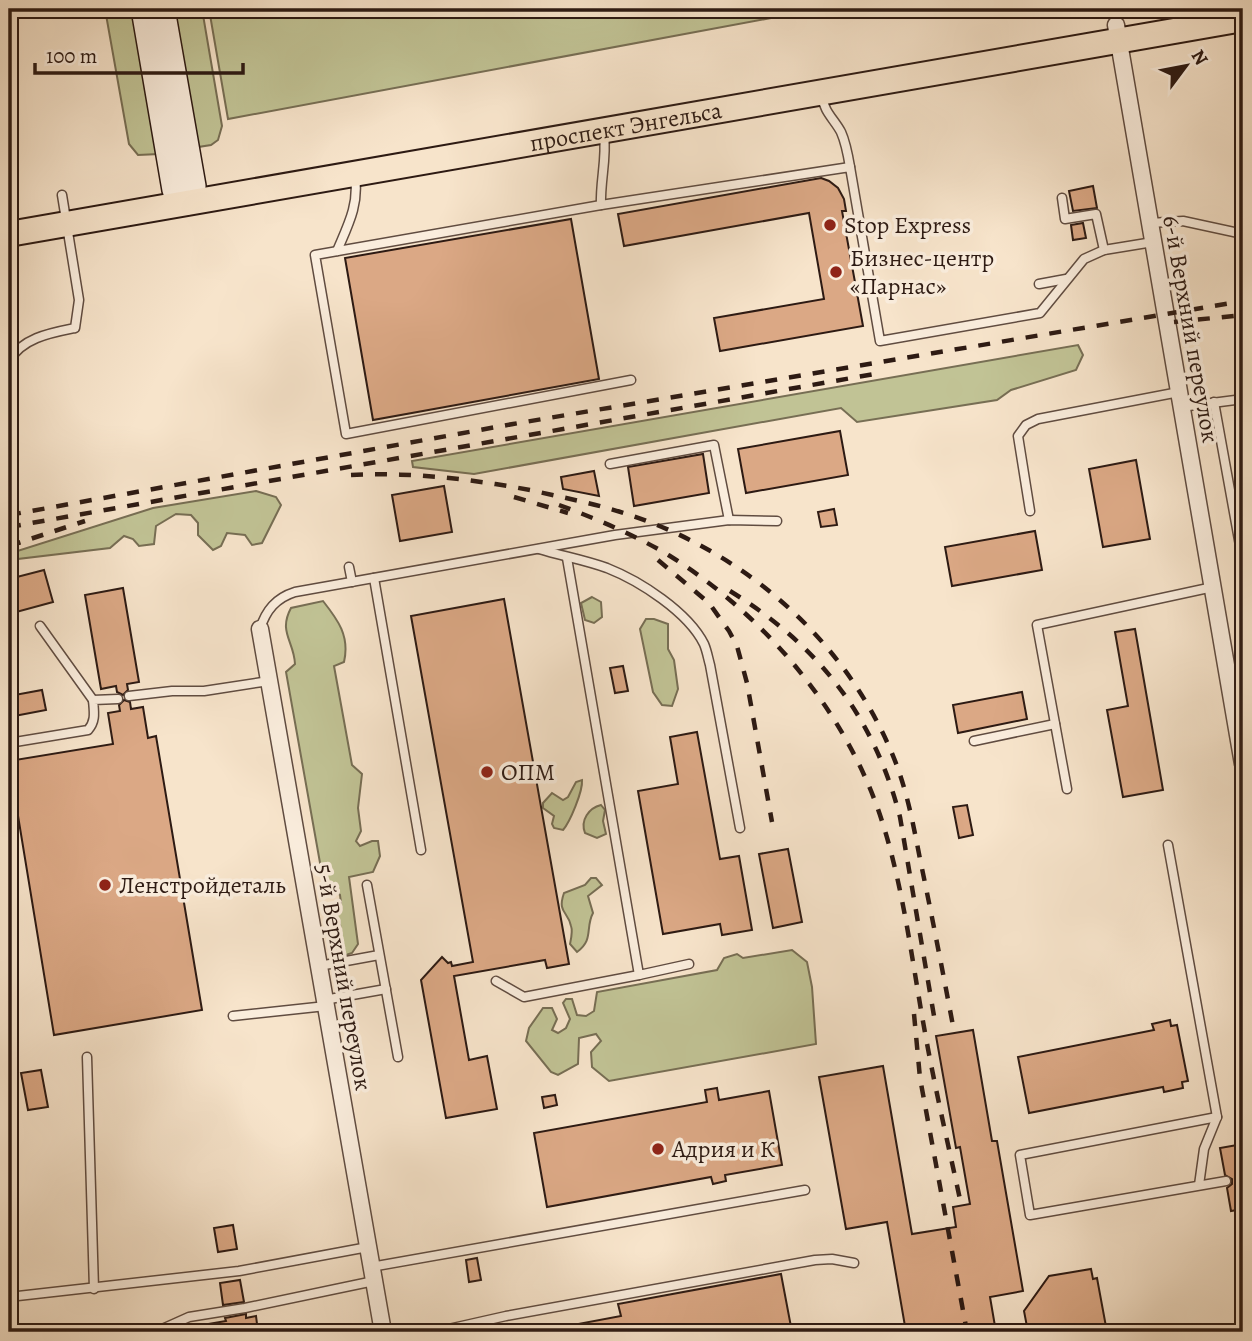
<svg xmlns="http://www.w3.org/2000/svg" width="1252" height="1341" font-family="Alegreya,serif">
  <rect width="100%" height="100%" fill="#f7e4cb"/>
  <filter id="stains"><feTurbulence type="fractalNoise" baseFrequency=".00286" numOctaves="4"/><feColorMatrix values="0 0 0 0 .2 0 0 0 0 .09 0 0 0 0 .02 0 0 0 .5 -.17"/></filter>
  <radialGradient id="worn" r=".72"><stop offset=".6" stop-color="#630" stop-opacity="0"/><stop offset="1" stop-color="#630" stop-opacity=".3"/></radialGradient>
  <g fill="#c1c395" stroke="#776e54" stroke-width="2">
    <path d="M105 9H133L159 154 138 155 129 144Z"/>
    <path d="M173 9H202L222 126 218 140 211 145 198 147Z"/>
    <path d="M209 9H819L228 119Z"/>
    <path d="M1078 345 1083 355 1076 370 1011 390 997 400 857 422 841 408 474 474 413 467 412 461Z"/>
    <path d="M256 491 276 497 281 505 262 543 252 545 245 535 227 533 221 546 213 550 198 535V523L191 515 176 514 156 526 154 544 139 546 133 539 124 536 110 548 9 560 11 553 153 508Z"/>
    <path d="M592 597 601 602 602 617 594 623 585 620 581 603Z"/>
    <path d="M323 601C338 620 350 636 344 662L334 666 352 765 362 774 358 808 361 831 356 841 360 846 372 841H378L380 856 373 872 349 877 358 944 352 953 340 957 335 951 338 944 333 938 334 931 341 930 339 920 332 916 333 909 341 903 340 895 322 874 286 672 295 664C294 641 278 632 291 608Z"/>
    <path d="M646 619H654L668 624V649L674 660 678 689 672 706 662 705 653 692 640 629Z"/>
    <path d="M582 780C583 791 570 822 563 830L554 828 552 824 554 816 543 808V803L552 793 563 800 568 797 576 782Z"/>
    <path d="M601 805 605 810 603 821 606 834 597 838 585 833C580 820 589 808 601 805Z"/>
    <path d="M591 878H596L602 885 588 896 593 913C585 928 594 940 577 952L570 944C571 939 573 931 571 926 568 911 557 913 564 893L585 885Z"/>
    <path d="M792 950 807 962 812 987 816 1044 609 1081 592 1067 591 1052 601 1041 596 1034 579 1038 578 1064 558 1075 551 1072 526 1041 529 1028 543 1008H552L557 1019 552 1030 558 1033 566 1028 570 1019 563 1003 566 999H572L577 1015 586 1016 594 1011 597 992 717 970 724 958 737 954 743 958Z"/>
  </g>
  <g fill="#dba885" stroke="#2d1a13" stroke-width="2">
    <path d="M821 178 829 181 838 188 844 199 846 211H842L863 326 720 351 714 318 824 299 809 213 624 246 618 214Z"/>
    <path d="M1093 186 1097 208 1073 211 1069 191Z"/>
    <path d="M571 219 599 379 373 420 345 258Z"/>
    <path d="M1083 223 1086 238 1073 240 1071 225Z"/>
    <path d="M840 431 848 475 746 493 738 449Z"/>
    <path d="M703 454 709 493 634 506 628 467Z"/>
    <path d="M1136 460 1150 539 1103 547 1089 469Z"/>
    <path d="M594 471 599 496 563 489 561 477Z"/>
    <path d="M444 486 452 532 400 541 392 495Z"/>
    <path d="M834 509 837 525 821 527 818 512Z"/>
    <path d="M1035 531 1042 570 952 586 945 547Z"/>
    <path d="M44 570 53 602 9 614V579Z"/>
    <path d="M123 588 139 682 127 684 128 690 123 695 117 692 116 686 101 689 85 595Z"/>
    <path d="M504 599 569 964 547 968 545 960 454 976 469 1060 487 1056 497 1109 446 1118 421 980 442 957 448 963 451 962 452 966 473 962 411 616Z"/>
    <path d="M1135 629 1163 790 1123 797 1107 710 1128 706 1115 632Z"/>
    <path d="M623 666 628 691 615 693 610 668Z"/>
    <path d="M42 690 46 710 9 717V696Z"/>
    <path d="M1022 692 1027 719 958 733 953 705Z"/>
    <path d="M124 700 130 702 131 709 143 707 148 738 156 736 202 1010 54 1035 9 761 113 744 108 713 120 711 119 705Z"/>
    <path d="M697 732 720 859 739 856 752 930 722 935 720 924 663 934 638 791 678 784 670 737Z"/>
    <path d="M967 805 973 835 959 838 953 807Z"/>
    <path d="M788 849 802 922 773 928 759 854Z"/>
    <path d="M1170 1020 1171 1026 1177 1025 1188 1081 1182 1082 1183 1088 1164 1092 1163 1087 1029 1113 1018 1057 1154 1030 1152 1024Z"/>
    <path d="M973 1030 992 1141H997L1023 1291 990 1297 996 1332H906L887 1222 846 1229 819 1077 883 1066 912 1234 956 1227 953 1207 970 1204 960 1147 956 1148 936 1036Z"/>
    <path d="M41 1070 48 1107 28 1110 21 1073Z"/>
    <path d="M717 1088 719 1100 769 1091 782 1165 725 1175 726 1181 713 1184 711 1177 547 1207 534 1133 707 1102 705 1090Z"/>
    <path d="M555 1095 557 1105 544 1108 542 1097Z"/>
    <path d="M1243 1144V1209L1231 1211 1227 1188 1232 1184V1179L1225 1175 1220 1148Z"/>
    <path d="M233 1225 237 1249 218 1252 214 1228Z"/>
    <path d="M477 1258 481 1280 469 1282 466 1260Z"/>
    <path d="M1091 1269 1093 1279 1097 1278 1107 1332H1028L1024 1311 1049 1276Z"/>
    <path d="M781 1274 792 1332H771L770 1326 735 1332H562V1327L621 1316 618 1304Z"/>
    <path d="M240 1280 244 1302 223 1305 220 1283Z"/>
    <path d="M246 1314V1318L256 1316 258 1332H196V1326L226 1321 225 1318Z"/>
  </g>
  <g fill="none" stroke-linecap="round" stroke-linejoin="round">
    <g stroke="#604c41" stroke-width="11">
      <g id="lane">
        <path d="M1191 9 1192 12"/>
        <path d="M822 96C824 112 834 119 841 132 846 143 848 155 850 167"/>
        <path d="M1062 198 1065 219 1096 214 1104 250"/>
        <path d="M601 205C600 181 607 158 604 135"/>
        <path d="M1150 223 1183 221 1243 234"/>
        <path d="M337 251C348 225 359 205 355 177"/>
        <path d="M1039 284 1066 279"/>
        <path d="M9 361C22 338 50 333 75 328L79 300 62 195"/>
        <path d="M631 380 346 434 315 255 601 205 850 167 880 341 1040 313 1084 259 1104 250 1153 242"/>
        <path d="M1214 402 1243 562"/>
        <path d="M1181 407 1243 399"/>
        <path d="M610 464 714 445 729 520"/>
        <path d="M1030 511 1018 436 1026 425 1038 419 1179 392"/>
        <path d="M539 549C562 556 585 560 607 568 640 581 688 612 704 644 707 651 708 658 710 665L740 828"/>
        <path d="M567 558 639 975 689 964"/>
        <path d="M349 567 352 582"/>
        <path d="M374 578 421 850"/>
        <path d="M40 626 93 700"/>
        <path d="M260 629C266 610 276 598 295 592L615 535 729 520 777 521"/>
        <path d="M1228 678 1243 675"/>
        <path d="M129 696 172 691H204L269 681"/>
        <path d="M974 741 1055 724"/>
        <path d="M9 743 88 730C96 721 94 712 93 700L118 699"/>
        <path d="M1067 789 1037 625 1213 587"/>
        <path d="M1168 845 1217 1117 1204 1149 1199 1185"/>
        <path d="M367 885 398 1057"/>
        <path d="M319 966 379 955"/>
        <path d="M496 981 524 997 639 975"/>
        <path d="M324 1000 386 989"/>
        <path d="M233 1016 326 1006"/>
        <path d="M87 1057 94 1289"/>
        <path d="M1217 1117 1020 1155 1030 1215 1226 1181"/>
        <path d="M371 1267 805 1190"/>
        <path d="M9 1297 239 1271 368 1247"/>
        <path d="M147 1332 160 1330 189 1317 245 1308 374 1281"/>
        <path d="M435 1332 506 1316 815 1260 832 1259 854 1263"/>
      </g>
    </g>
    <g stroke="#604c41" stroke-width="19">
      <g id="street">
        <path d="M1116 25 1243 764"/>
        <path d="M260 629 383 1332"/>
      </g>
    </g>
    <g stroke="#2d1a13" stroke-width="26">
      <path id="secondary" d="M143 9 174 190 188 203 194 186 163 9"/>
    </g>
    <g stroke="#2d1a13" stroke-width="28">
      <g id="primary">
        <path id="s1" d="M9 234 1243 19"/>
      </g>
    </g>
    <use href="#lane" stroke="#faeddd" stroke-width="8"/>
    <use href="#street" stroke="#faeddd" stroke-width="16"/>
    <use href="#secondary" stroke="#faeddd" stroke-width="23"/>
    <use href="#primary" stroke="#f7e4cb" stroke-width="24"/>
    <g stroke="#2d1a13" stroke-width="4.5" stroke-dasharray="12 12" stroke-linecap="butt">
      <path d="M1174 322 1243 315"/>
      <path d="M351 475C411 472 471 479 530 490 556 496 582 501 607 508 738 544 849 639 897 766 908 796 914 828 920 859 932 916 943 973 954 1031"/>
      <path d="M514 497 568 513"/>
      <path d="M559 505C597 519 635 535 670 556 764 615 844 709 880 815 904 887 912 963 926 1038 936 1093 949 1148 961 1204"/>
      <path d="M9 515 513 424 1243 301"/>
      <path d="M9 527 874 374"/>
      <path d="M9 546 85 521"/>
      <path d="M658 560 709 603 729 631 737 646 747 683 772 822"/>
      <path d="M730 591C818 645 874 716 900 817L934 1016"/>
      <path d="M914 1014 920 1078 967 1332"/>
    </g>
  </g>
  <g fill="#8f2418" stroke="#faeddd" stroke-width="2.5">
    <circle cx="830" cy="225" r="7"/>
    <circle cx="836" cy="272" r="7"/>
    <circle cx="487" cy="772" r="7"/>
    <circle cx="105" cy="885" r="7"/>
    <circle cx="658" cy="1149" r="7"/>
  </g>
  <g text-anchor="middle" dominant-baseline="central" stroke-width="7" stroke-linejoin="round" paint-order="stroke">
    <g font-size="24" fill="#2d1a13" stroke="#faeddd">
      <text stroke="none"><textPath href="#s1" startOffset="626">проспект Энгельса</textPath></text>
      <text transform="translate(1191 329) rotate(80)">6-й Верхний переулок</text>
      <text transform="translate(344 977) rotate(80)">5-й Верхний переулок</text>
    </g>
    <g font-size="24" fill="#2d1a13" stroke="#faeddd" text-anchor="start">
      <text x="844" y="225">Stop Express</text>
      <text x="850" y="258">Бизнес-центр<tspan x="850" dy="28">«Парнас»</tspan></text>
      <text x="501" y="772">ОПМ</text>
      <text x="119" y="885">Ленстройдеталь</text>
      <text x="672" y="1149">Адрия и К</text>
    </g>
  </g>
  <rect width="1252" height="1341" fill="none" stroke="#f7e4cb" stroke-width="35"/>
  <rect x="10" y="10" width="1231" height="1320" fill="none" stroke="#2d1a13" stroke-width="3.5"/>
  <rect x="18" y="18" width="1217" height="1306" fill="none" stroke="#2d1a13" stroke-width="2"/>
  <g transform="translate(1186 66) rotate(58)" stroke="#faeddd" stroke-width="5" paint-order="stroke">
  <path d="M0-5L12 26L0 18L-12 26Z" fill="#2d1a13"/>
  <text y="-10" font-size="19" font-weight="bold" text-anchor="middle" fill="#2d1a13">N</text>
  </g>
  <path d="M35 63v10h208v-10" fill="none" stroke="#2d1a13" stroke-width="3.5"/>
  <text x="46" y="63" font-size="21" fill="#2d1a13" stroke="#faeddd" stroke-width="5" paint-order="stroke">100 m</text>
  <rect width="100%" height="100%" filter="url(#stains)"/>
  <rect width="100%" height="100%" fill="url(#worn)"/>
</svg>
